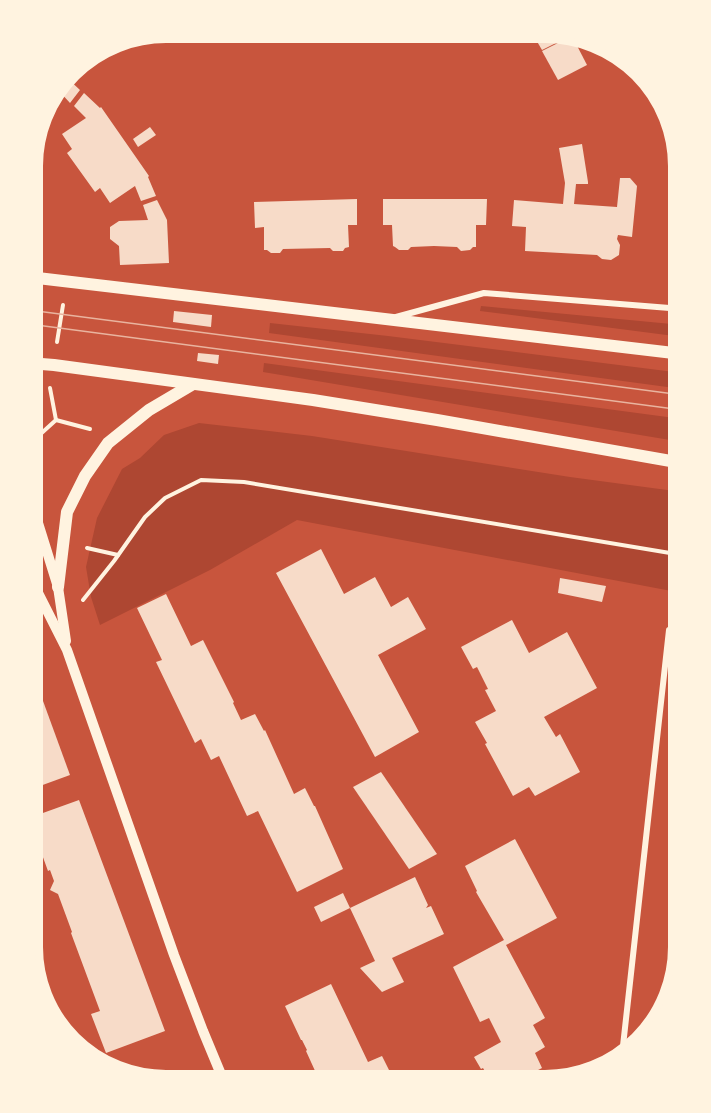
<svg xmlns="http://www.w3.org/2000/svg" width="711" height="1113" font-family="Lato,sans-serif">
  <rect width="100%" height="100%" fill="#c8553d"/>
  <g fill="#ae4732">
    <path d="M481 306 682 325V337L480 311Z"/>
    <path d="M270 323 388 336 682 373V389L269 333Z"/>
    <path d="M264 363 682 419V442L263 372Z"/>
    <path d="M199 423 312 436 570 477 682 492V593L297 520 210 570 100 625 91 597 86 567 97 518 122 469 140 458 164 435Z"/>
  </g>
  <g fill="#f7dbc8">
    <path d="M531 31H565L568 37 542 50Z"/>
    <path d="M572 36 587 65 558 80 542 51Z"/>
    <path d="M65 76 80 90 70 103 59 91 47 118 37 124 43 105Z"/>
    <path d="M84 93 100 108 101 107 149 176 148 177 156 196 141 201 135 186 110 203 100 188 95 192 67 153 72 149 62 134 86 118 74 106Z"/>
    <path d="M150 127 156 135 138 147 133 139Z"/>
    <path d="M582 144 588 182V184H576L574 204 617 207 620 178H630L637 186 632 237 618 235 617 239 620 245 619 255 611 260 602 259 597 255 525 251 526 227 512 226 514 200 563 204 565 183 559 148Z"/>
    <path d="M357 199V225H348L349 247 345 248 343 251H333L330 248 283 249 280 253H271L267 250H264V227L255 228 254 202Z"/>
    <path d="M383 199H487L486 225H476V247H473L470 250 461 251 457 247 434 246 411 247 408 250H399L395 247 393 246 392 225H383Z"/>
    <path d="M157 200 167 220 169 263 120 265 119 246 110 239V227L119 221 148 220 143 205Z"/>
    <path d="M174 311 212 315 211 327 173 322Z"/>
    <path d="M198 353 219 355 218 364 197 361Z"/>
    <path d="M321 549 344 594 375 577 391 607 408 597 426 629 378 655 419 732 375 757 276 573Z"/>
    <path d="M560 578 606 586 602 602 558 593Z"/>
    <path d="M166 594 191 646 203 640 234 702 233 703 241 720 255 714 264 731 265 730 294 794 305 788 314 806H315L343 869 297 892 258 811 247 816 219 756 211 760 201 739 195 743 156 662 162 660 137 608Z"/>
    <path d="M512 620 529 653 567 632 597 688 544 717 556 737 560 734 580 772 535 796 529 787 513 796 485 744 487 743 475 722 496 711 485 690 488 689 477 667 473 669 461 647Z"/>
    <path d="M39 690 70 775 29 790V693Z"/>
    <path d="M381 772 437 854 409 869 353 787Z"/>
    <path d="M79 800 165 1031 106 1053 91 1014 100 1011 71 933 72 932 58 894 50 890 54 881 50 870 48 871 36 838 29 841V818Z"/>
    <path d="M515 839 557 918 506 945 545 1018 533 1025 545 1047 535 1053 542 1068 511 1084H492L483 1068 481 1069 474 1057 501 1042 489 1018 480 1022 453 967 504 940 476 892 477 891 465 866Z"/>
    <path d="M415 877 428 905 426 908 431 906 444 934 392 958 404 982 382 992 360 968 375 961 350 908Z"/>
    <path d="M343 893 350 908 321 922 314 907Z"/>
    <path d="M331 984 368 1062 382 1056 396 1084H339L336 1078 321 1084 306 1051 307 1050 302 1040H301L285 1006Z"/>
  </g>
  <g fill="none" stroke-linecap="round" stroke-linejoin="round">
    <g stroke="#fff3e0" stroke-width="4">
      <path d="M57 342 63 305"/>
      <path d="M50 388 56 420"/>
      <path d="M56 420 90 429"/>
      <path d="M29 442 35 439 56 420"/>
      <path d="M87 548 118 555"/>
      <path d="M83 600 114 561 145 517 165 498 201 480 244 482 682 555"/>
      <path d="M671 612 678 554 682 536"/>
    </g>
    <g stroke="#fff3e0" stroke-width="6">
      <path d="M667 107 682 184"/>
      <path d="M396 317 484 293 682 309"/>
      <path d="M622 1055 669 630"/>
    </g>
    <g stroke="#fff3e0" stroke-width="10">
      <path d="M29 494 58 587 66 641"/>
      <path d="M29 575 67 650 174 955 203 1031 225 1084"/>
    </g>
    <g stroke="#fff3e0" stroke-width="12">
      <path d="M29 277 682 354"/>
      <path d="M29 363 54 365 313 400 437 420 682 463"/>
      <path d="M58 587 67 512 85 476 108 443 149 410 193 384"/>
    </g>
    <g stroke="#e9b49f" stroke-width="1.5">
      <path d="M29 310 682 395"/>
      <path d="M29 324 682 410"/>
    </g>
  </g>
  <path d="M0 0H711V1113H0ZM166 39H545A127 127 0 0 1 672 166V947A127 127 0 0 1 545 1074H166A127 127 0 0 1 39 947V166A127 127 0 0 1 166 39Z" fill="#fff3e0" fill-rule="evenodd"/>
  <path fill="none" stroke="#fff3e0" stroke-width="8" d="M166 39H545A127 127 0 0 1 672 166V947A127 127 0 0 1 545 1074H166A127 127 0 0 1 39 947V166A127 127 0 0 1 166 39Z"/>
</svg>
